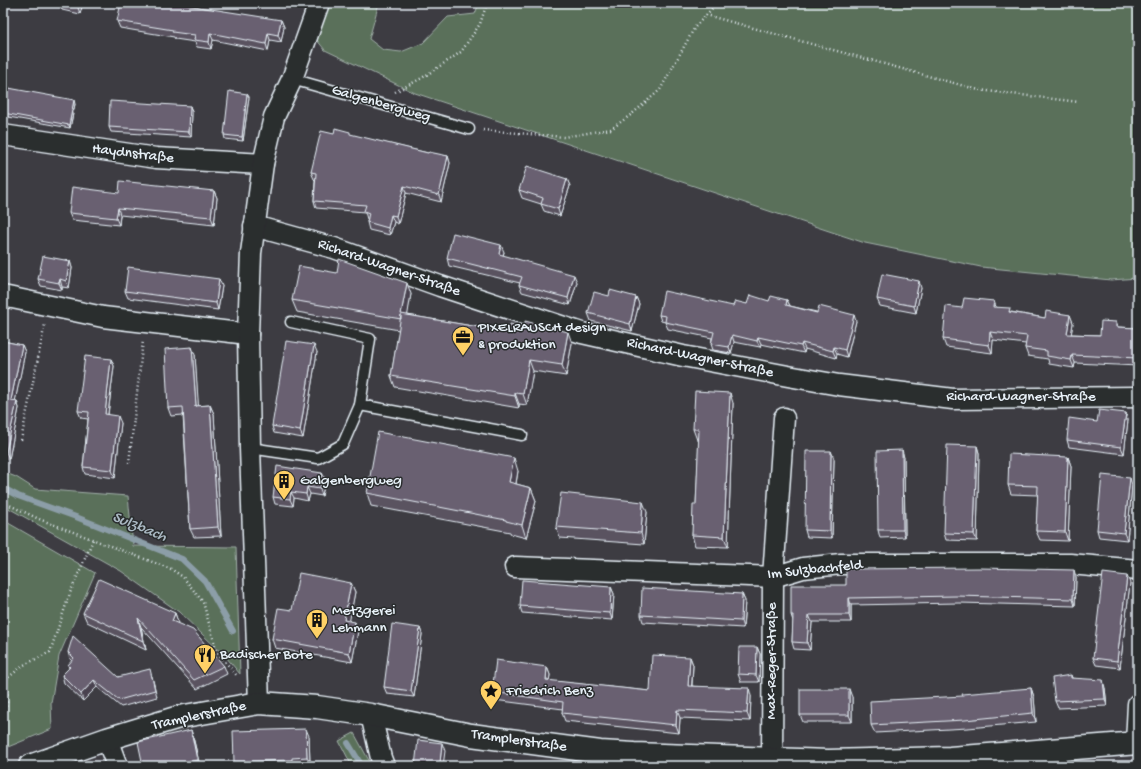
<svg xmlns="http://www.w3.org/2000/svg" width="1141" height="769" font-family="'Gochi Hand',sans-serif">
  <rect width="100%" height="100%" fill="#3d3c42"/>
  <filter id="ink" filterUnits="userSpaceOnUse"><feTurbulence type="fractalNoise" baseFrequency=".025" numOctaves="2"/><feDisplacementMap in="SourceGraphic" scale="8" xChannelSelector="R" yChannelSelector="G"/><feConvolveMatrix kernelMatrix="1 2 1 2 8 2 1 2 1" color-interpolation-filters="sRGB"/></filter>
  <g filter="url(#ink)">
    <g fill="#5a6f5a" stroke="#a1b0a9">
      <path d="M322 3H379L369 39 383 50 401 52 423 43 448 17 475 14 479 3H1138V278L1111 280 981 267 865 243 415 93 325 50 312 34Z"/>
      <path d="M3 472 16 477 35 489 128 496 133 546 236 547 240 674 226 657 179 612 121 571 3 505Z"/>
      <path d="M3 520 95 573 59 656 51 703 52 729 3 749Z"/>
      <path d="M354 733 372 766H352L339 741Z"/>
    </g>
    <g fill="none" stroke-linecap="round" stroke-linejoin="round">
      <g stroke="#8c9ea8" stroke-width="6">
        <path d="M3 488 18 496 76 517 182 559 205 581 233 631"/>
        <path d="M348 743 362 766"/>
      </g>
      <g stroke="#e8f1f8" stroke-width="13">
        <g id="lane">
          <path d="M292 79 469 129"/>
          <path d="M360 405 522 435"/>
          <path d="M250 448 318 458 343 444 360 405 370 339 291 322"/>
        </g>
      </g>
      <g stroke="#e8f1f8" stroke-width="23">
        <g id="street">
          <path d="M3 135 156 158 263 164"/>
          <path d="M254 226 334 248 440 286 582 333 683 356 788 376 839 385 953 399 1138 397"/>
          <path d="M3 296 103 317 248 334"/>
          <path d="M515 567 773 577 803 568 841 564H1070L1138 570"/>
          <path d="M259 703 250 448 248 334 251 253 263 164 274 117 292 79 319 3"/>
          <path d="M371 715 381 758 384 766"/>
          <path d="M107 739 117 766"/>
          <path d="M1136 743 1138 704"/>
          <path d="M772 760 773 577 784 418"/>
        </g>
      </g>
      <g stroke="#e8f1f8" stroke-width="25">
        <path id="secondary" d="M30 766 107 739 179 717 259 703 317 707 371 715 471 735 600 752 634 754 828 761 950 758 1138 743"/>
      </g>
      <g stroke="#e8f1f8" stroke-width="2.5" stroke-dasharray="1 3" stroke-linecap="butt">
        <path d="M706 15 979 90 1079 102"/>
        <path d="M395 92 422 78 461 52 480 24 487 3"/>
        <path d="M483 130 564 137 611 129 632 114 660 90 695 27 717 3"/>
        <path d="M21 440 45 324"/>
        <path d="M129 463 143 340"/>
        <path d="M3 502 39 519 171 569 183 577 203 602 217 652 238 677"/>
        <path d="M3 677 5 680 24 665 50 652 70 593 93 540"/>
        <path d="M3 681 5 680C9 691 8 706 3 717"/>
      </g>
      <use href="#lane" stroke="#2a2d2e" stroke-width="10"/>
      <use href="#street" stroke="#2a2d2e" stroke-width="20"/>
      <use href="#secondary" stroke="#2a2d2e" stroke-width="22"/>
    </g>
    <g fill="#5a5361" stroke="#e8f1f8">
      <path d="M42 3H83L80 14 62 10 61 7Z"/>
      <path d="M281 20 284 27 281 42 270 40 268 51 213 40 211 49 197 47 195 42 175 39 174 37 120 28 117 21Z"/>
      <path d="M3 87 75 104 70 128 3 116Z"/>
      <path d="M247 94 249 97 243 141 225 139 224 135Z"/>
      <path d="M190 106 192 112 191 137 111 132 109 127Z"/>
      <path d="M334 134 351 135 428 153 448 156 450 163 441 202 406 193 398 224 394 222 390 235 369 230 367 222 368 219H367L365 212 316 208 314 201 315 180 314 179 311 172Z"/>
      <path d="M567 179 570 186 560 216 544 211 541 204 522 198 519 190Z"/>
      <path d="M214 191 217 198 214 225 120 215 119 225 72 220 69 213Z"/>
      <path d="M504 252 503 256 577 282 570 305 522 292 519 285 520 283 449 266 447 258Z"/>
      <path d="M70 261 72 268 69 288 62 287V290L41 286 38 279Z"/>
      <path d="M222 286 218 310 128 298 125 291Z"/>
      <path d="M921 288 916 313 880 306 877 299Z"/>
      <path d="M411 294 407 315 572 343 566 376 533 371 527 405 519 404V408L395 387 391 376 399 330 297 312 292 300Z"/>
      <path d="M609 296 636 297 639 304 632 331 591 321 588 313Z"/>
      <path d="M787 300 790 306 856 321 847 357 837 354 836 358 805 349 804 353 761 344 760 347 734 342 731 353 713 350 711 344 712 338 668 329 665 322 661 321 659 315 733 306 769 301Z"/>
      <path d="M994 301 996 307 1011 312 1045 318 1070 315 1073 323 1071 334 1100 335 1116 322 1118 327 1138 328V366L1075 363 1074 368 1049 364 1048 359 1028 356 1025 348 1026 344 993 340 992 353 946 347 943 339 962 308Z"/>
      <path d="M3 341 22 345 25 352 15 401H17L19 408 9 459 3 458Z"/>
      <path d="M317 352 303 438 274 433 272 426Z"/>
      <path d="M195 355 198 406 210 405 214 414 221 536 194 537 190 529 183 415 171 416 168 408Z"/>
      <path d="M111 359 114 366 108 415 121 423 115 478 85 474 83 467 88 419 81 418 78 411Z"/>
      <path d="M733 403 728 547 695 546 692 535 696 505 699 440H697L693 429Z"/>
      <path d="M1126 413 1128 420 1124 454 1069 447 1067 440 1097 422Z"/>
      <path d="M977 446 979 453 977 541 946 540 944 533Z"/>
      <path d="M902 450 904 458 905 537 880 538 878 530Z"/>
      <path d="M831 451 834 459 832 538 807 537 805 530Z"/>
      <path d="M1068 457 1071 466 1068 541 1040 540 1036 531 1038 495 1011 494 1008 485Z"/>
      <path d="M518 471 516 484 531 488 536 501 526 538 511 534 510 532 371 506 367 493Z"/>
      <path d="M322 473 325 479 322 496 310 494 308 501 294 498 293 506 275 504 273 497Z"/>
      <path d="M1132 485 1127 540 1099 537 1097 530Z"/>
      <path d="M647 512 644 544 560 538 556 527Z"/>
      <path d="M1076 577 1075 606 959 603 851 605V622H812L810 650 794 649 792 642 793 621 791 615 846 585Z"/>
      <path d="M351 583 355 592 349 621 358 631 352 662 275 648 272 639 292 610Z"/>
      <path d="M1130 583 1120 668 1096 665 1093 658Z"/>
      <path d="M611 587 614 594 612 620 522 613 520 606Z"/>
      <path d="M742 594 745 601 743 628 643 622 641 615Z"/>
      <path d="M83 613H175L178 622 177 623 224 666 227 674 197 689 141 627 146 650 87 622Z"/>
      <path d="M420 628 422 634 414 697 387 694 384 687Z"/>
      <path d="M757 647 760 654 759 682H741L738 674Z"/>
      <path d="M68 652 118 677 152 676 157 697 121 707 97 687 83 701 64 683 62 675 69 668 68 665 72 661 70 659Z"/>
      <path d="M690 657 693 665 692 686 751 696 750 721 680 718 679 733 565 721 562 713 563 709 494 700 492 692 547 667 550 675 549 681 650 691Z"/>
      <path d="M1071 675 1072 678 1105 688 1107 706 1058 708 1055 701Z"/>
      <path d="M1031 688 1034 697 1036 722 968 728 875 733 871 725Z"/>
      <path d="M852 697V722H803L800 715Z"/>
      <path d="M191 730 193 737 200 766H143Z"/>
      <path d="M309 736 310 764 295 765V766H235L234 762Z"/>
    </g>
    <g fill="#4a434f" stroke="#e8f1f8">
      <path d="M77 3H83L80 14 77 4Z"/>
      <path d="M281 20 284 27 281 42 278 35Z"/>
      <path d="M210 33 213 40 211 49 209 42Z"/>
      <path d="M268 33 270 40 268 51 266 44Z"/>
      <path d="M247 94 249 97 243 141 242 137Z"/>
      <path d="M74 100 75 104 70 128 69 125Z"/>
      <path d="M190 106 192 112 191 137 189 132Z"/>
      <path d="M448 156 450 163 441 202 439 195Z"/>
      <path d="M3 167 5 171 3 179Z"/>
      <path d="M567 179 570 186 560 216 558 209Z"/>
      <path d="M404 186 406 193 398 224 396 216Z"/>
      <path d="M214 191 217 198 214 225 211 217Z"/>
      <path d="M118 208 120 215 119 225 116 218Z"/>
      <path d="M391 215 394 222 390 235 388 228Z"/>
      <path d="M501 245 504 252 501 262 499 254Z"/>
      <path d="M70 261 72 268 69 288 66 281Z"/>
      <path d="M574 275 577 282 570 305 568 298Z"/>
      <path d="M60 279 62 287V290L59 283Z"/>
      <path d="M219 279 222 286 218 310 216 303Z"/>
      <path d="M919 281 921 288 916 313 914 306Z"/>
      <path d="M407 283 411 294 406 325 401 314Z"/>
      <path d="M636 297 639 304 632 331 630 324Z"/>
      <path d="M787 300 790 306 786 305Z"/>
      <path d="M854 315 856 321 847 357 845 350Z"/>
      <path d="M1070 315 1073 323 1070 342 1067 334Z"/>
      <path d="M568 332 572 343 566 376 562 365Z"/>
      <path d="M990 332 993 340 992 353 989 345Z"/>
      <path d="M732 335 734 342 731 353 729 347Z"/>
      <path d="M758 337 761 344 760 347 757 341Z"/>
      <path d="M802 343 805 349 804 353 801 346Z"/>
      <path d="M22 345 25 352 14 407 11 400Z"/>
      <path d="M314 345 317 352 303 438 300 431Z"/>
      <path d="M192 347 195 355 199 414 196 406Z"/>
      <path d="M834 347 837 354 836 358 833 351Z"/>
      <path d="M1072 355 1075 363 1074 368 1071 360Z"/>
      <path d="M111 359 114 366 107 421 105 414Z"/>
      <path d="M529 360 533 371 527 405 523 394Z"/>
      <path d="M515 393 519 404V408L515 396Z"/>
      <path d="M730 393 733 403 728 547 724 537Z"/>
      <path d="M17 401 19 408 9 459 6 452Z"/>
      <path d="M210 405 214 414 221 536 218 527Z"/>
      <path d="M1126 413 1128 420 1124 454 1121 447Z"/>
      <path d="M118 416 121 423 115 478 112 470Z"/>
      <path d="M977 446 979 453 977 541 974 534Z"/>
      <path d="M902 450 904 458 905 537 903 530Z"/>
      <path d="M831 451 834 459 832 538 830 531Z"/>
      <path d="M1068 457 1071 466 1068 541 1065 532Z"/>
      <path d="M514 458 518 471 514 495 509 482Z"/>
      <path d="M322 473 325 479 322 496 320 489Z"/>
      <path d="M1130 478 1132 485 1127 540 1124 533Z"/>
      <path d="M307 487 310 494 308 501 306 494Z"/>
      <path d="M531 488 536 501 526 538 522 525Z"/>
      <path d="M291 492 294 498 293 506 290 499Z"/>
      <path d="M643 502 647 512 644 544 641 533Z"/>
      <path d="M1074 570 1076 577 1075 606 1073 599Z"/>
      <path d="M1127 576 1130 583 1120 668 1117 661Z"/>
      <path d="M351 583 355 592 348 629 344 620Z"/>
      <path d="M611 587 614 594 612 620 610 613Z"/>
      <path d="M742 594 745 601 743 628 741 621Z"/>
      <path d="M849 598 851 605V622L849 615Z"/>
      <path d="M175 613 178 622 175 629 172 621Z"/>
      <path d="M809 615 812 622 810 650 807 643Z"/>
      <path d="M138 618 141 627 146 650 143 641Z"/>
      <path d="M355 622 358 631 352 662 349 653Z"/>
      <path d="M420 628 422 634 414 697 411 691Z"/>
      <path d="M757 647 760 654 759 682 756 675Z"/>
      <path d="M690 657 693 665 691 694 688 686Z"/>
      <path d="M547 667 550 675 548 688 546 680Z"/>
      <path d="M94 680 97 687 83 701 81 694Z"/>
      <path d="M1103 680 1105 688 1107 706 1105 699Z"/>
      <path d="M749 688 751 696 750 721 747 713Z"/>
      <path d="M1031 688 1034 697 1036 722 1033 713Z"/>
      <path d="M849 689 852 697V722L849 715Z"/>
      <path d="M677 710 680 718 679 733 676 725Z"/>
      <path d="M306 729 309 736 310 764 307 757Z"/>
      <path d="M191 730 193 737 200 766 197 760Z"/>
      <path d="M442 743 445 751 443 766 440 763Z"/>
    </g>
    <g fill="#696071" stroke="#e8f1f8">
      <path d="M121 3H173L281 20 278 35 268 33 266 44 210 33 209 42 194 40 195 35 172 32 173 30 117 21Z"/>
      <path d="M3 87 74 100 69 125 3 113Z"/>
      <path d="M229 91 247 94 242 137 224 135Z"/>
      <path d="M110 101 190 106 189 132 109 127Z"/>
      <path d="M335 128 350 132V134L428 153 429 152 448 156 439 195 404 186 396 216 391 215 388 228 367 222 369 213 364 211 366 205 314 201 316 173 311 172 321 131 334 134Z"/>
      <path d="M527 166 567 179 558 209 541 204 543 198 519 190Z"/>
      <path d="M120 181 214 191 211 217 118 208 116 218 69 213 72 187 119 193Z"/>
      <path d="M453 233 501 245 499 254 574 275 568 298 519 285 522 277 447 258Z"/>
      <path d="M43 256 70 261 66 281 60 279 59 283 38 279Z"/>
      <path d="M339 259 407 283 401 314 509 332 510 324 525 327V321L568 332 562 365 529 360 523 394 515 393V396L391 376 401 315V319L292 300 299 266 337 273Z"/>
      <path d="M128 267 219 279 216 303 125 291Z"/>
      <path d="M882 274 919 281 914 306 877 299Z"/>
      <path d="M610 290 636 297 630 324 588 313 594 292 609 296Z"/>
      <path d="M664 291 733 306 735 301 747 304 750 295 769 301 771 296 787 300 786 305 817 313 819 306 854 315 845 350 834 347 833 351 802 343 801 346 758 337 757 341 732 335 729 347 711 344 714 332 665 322 666 316 659 315Z"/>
      <path d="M964 298 994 301 993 307 1010 308 1009 312 1045 318 1046 311 1070 315 1067 334 1100 335 1101 321 1116 322V327L1138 328V358L1072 355 1071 360 1047 356V351L1025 348 1027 336 990 332 989 345 943 339 946 306 962 308Z"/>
      <path d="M3 341 22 345 11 400 17 401 6 452H3Z"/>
      <path d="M286 341 314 345 300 431 272 426Z"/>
      <path d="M192 347 196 406H194L210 405 218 527 190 529 183 407 168 408 165 349Z"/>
      <path d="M85 356 111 359 105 414 118 416 112 470 83 467 89 412 78 411Z"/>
      <path d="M695 391 730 393 724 537 692 535 693 505H696L699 429H693Z"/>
      <path d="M1099 410 1126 413 1121 447 1067 440 1069 418 1097 422Z"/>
      <path d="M378 432 514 458 509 482 531 488 522 525 506 521V520L367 493Z"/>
      <path d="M947 445 977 446 974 534 944 533Z"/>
      <path d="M902 450 903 530H878L877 451Z"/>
      <path d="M806 451H831L830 531 805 530Z"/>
      <path d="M1009 454 1068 457 1065 532 1036 531 1038 486 1008 485Z"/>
      <path d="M277 466 322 473 320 489 307 487 306 494 291 492 290 499 273 497Z"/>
      <path d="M1102 475 1130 478 1124 533 1097 530Z"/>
      <path d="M561 493 643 502 641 533 556 527Z"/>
      <path d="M980 568 1074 570 1073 599 956 596 849 598V615H809L807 643 792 642 793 615H791V585H846V569Z"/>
      <path d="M299 573 351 583 344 620 355 622 349 653 272 639 278 608 292 610Z"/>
      <path d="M1103 573 1127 576 1117 661 1093 658Z"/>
      <path d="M99 579 175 613 172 621 193 630 224 666 194 680 138 618 143 641 83 613Z"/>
      <path d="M522 580 611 587 610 613 520 606Z"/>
      <path d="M642 588 742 594 741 621 641 615Z"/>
      <path d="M392 624 420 628 411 691 384 687Z"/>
      <path d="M73 636 118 677 150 669 155 690 119 700 94 680 81 694 62 675 70 667 68 665 74 658 68 652Z"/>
      <path d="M739 647H757L756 675 738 674Z"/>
      <path d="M652 655 690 657 688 686 749 688 747 713 677 710 676 725 562 713 563 702 492 692 496 660 547 667 546 680 650 691Z"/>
      <path d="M1071 675V678L1103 680 1105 699 1055 701 1052 678Z"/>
      <path d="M1031 688 1033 713 965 720 871 725 870 701 963 696 962 694Z"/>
      <rect x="800" y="689" width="49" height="26"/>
      <path d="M306 729 307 757 292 758V760L234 762 233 731Z"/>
      <path d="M191 730 197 760 189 762 191 766H143L138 742Z"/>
      <path d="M418 740 442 743 440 763 460 766H415Z"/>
    </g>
  </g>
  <defs>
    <g id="office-pin" transform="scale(1.15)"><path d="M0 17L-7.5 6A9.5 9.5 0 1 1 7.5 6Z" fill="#ffd166" stroke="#2a2d2e"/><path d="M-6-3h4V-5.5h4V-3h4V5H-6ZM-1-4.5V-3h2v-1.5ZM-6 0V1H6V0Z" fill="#111"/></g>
    <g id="building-pin" transform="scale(1.15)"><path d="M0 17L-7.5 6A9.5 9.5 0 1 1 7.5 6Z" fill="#ffd166" stroke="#2a2d2e"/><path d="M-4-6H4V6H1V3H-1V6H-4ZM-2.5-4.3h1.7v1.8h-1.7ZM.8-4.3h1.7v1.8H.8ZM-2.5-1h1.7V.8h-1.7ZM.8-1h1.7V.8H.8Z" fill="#111"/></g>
    <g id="restaurant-pin" transform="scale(1.15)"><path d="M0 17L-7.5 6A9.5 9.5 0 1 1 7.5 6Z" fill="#ffd166" stroke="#2a2d2e"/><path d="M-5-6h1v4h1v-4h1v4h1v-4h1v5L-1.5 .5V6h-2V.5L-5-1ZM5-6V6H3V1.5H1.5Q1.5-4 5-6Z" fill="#111"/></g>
    <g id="sight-pin" transform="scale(1.15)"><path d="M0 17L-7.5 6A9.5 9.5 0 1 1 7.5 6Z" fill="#ffd166" stroke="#2a2d2e"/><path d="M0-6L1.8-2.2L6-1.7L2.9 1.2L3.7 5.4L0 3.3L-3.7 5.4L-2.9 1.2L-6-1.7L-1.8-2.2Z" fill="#111"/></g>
  </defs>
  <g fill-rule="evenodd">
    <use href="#office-pin" x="463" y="337"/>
    <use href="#building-pin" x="284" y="481"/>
    <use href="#building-pin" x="317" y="620"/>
    <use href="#restaurant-pin" x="205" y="655"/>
    <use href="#sight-pin" x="491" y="691"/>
  </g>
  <g text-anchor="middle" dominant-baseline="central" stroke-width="3" stroke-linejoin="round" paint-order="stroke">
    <g font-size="15" fill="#e8f1f8" stroke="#2a2d2e">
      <text transform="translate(381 104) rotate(16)">Galgenbergweg</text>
      <text transform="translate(133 154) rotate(7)">Haydnstraße</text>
      <text transform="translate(389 268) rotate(19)">Richard-Wagner-Straße</text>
      <text transform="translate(700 358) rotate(12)">Richard-Wagner-Straße</text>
      <text x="1021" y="397">Richard-Wagner-Straße</text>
      <text transform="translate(815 570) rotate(-6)">Im Sulzbachfeld</text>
      <text transform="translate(772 661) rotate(-90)">Max-Reger-Straße</text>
      <text transform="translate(199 716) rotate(-12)">Tramplerstraße</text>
      <text transform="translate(519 741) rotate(8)">Tramplerstraße</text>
    </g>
    <g font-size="15" fill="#e8f1f8" stroke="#2a2d2e" text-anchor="start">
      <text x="478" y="328">PIXELRAUSCH design<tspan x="478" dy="17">&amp; produktion</tspan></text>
      <text x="300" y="481">Galgenbergweg</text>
      <text x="332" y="611">Metzgerei<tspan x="332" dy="17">Lehmann</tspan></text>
      <text x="220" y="655">Badischer Bote</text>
      <text x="506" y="691">Friedrich Benz</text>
    </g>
    <g font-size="16" font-style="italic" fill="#aab9c3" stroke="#2a2d2e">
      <text transform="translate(139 528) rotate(22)">Sulzbach</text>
    </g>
  </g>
  <rect width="1141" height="769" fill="none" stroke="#2a2d2e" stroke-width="16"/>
  <rect x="8" y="8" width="1125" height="753" fill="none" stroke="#e8f1f8" stroke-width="1.5" filter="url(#ink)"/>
</svg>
